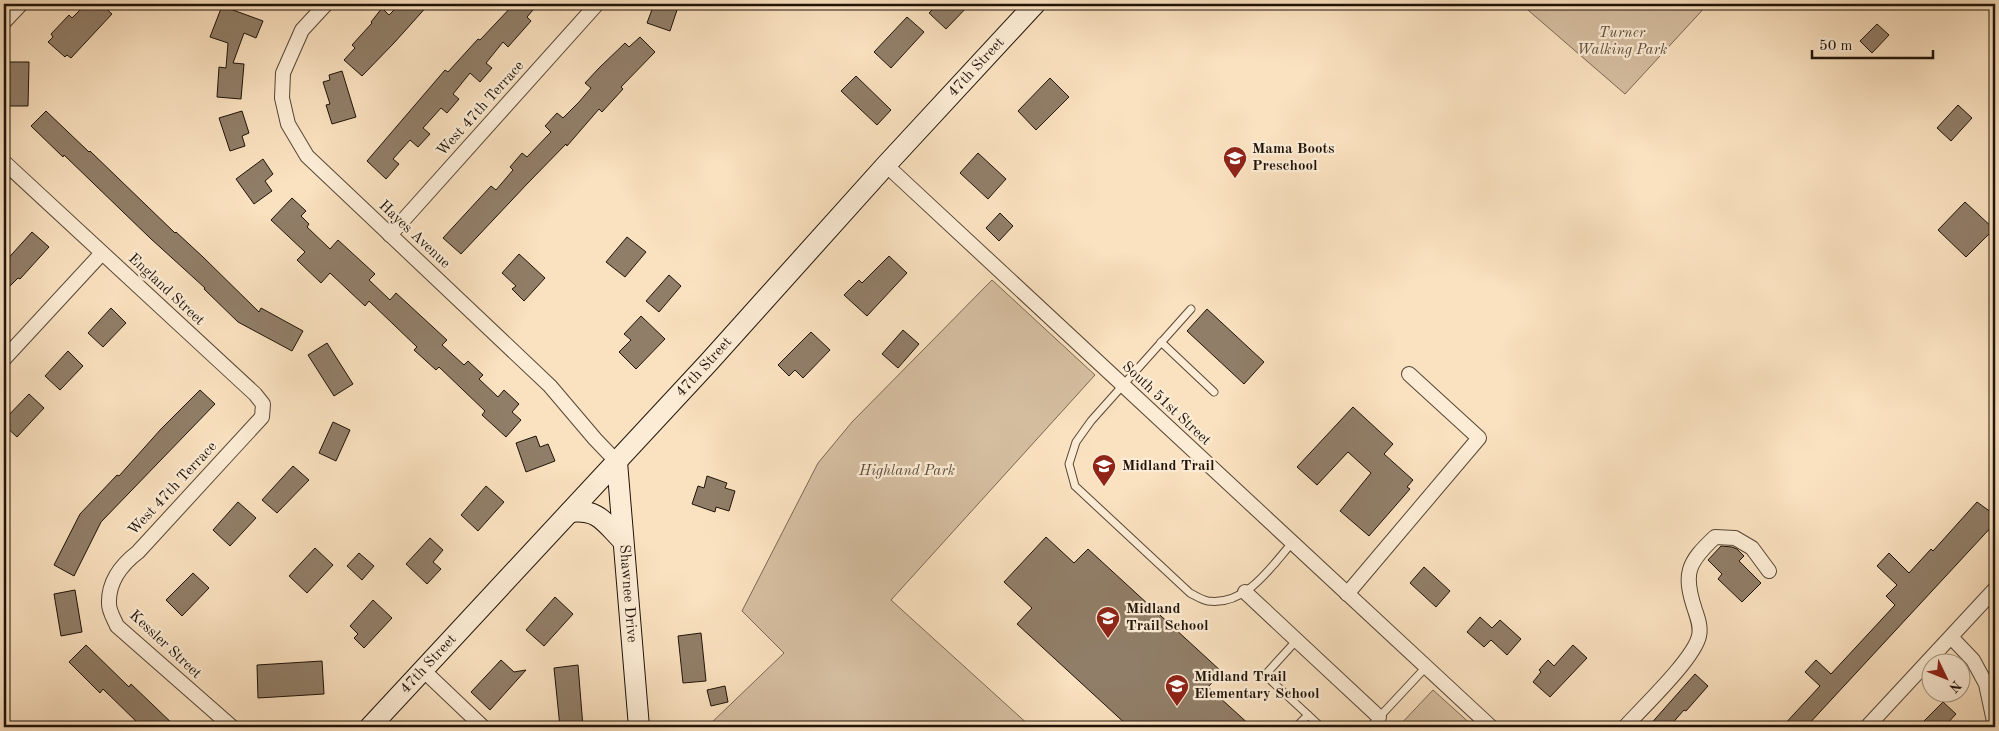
<svg xmlns="http://www.w3.org/2000/svg" width="1999" height="731" font-family="'Old Standard TT',serif">
  <rect width="100%" height="100%" fill="#fae1bf"/>
  <filter id="stains"><feTurbulence type="fractalNoise" baseFrequency=".004" numOctaves="4"/><feColorMatrix values="0 0 0 0 .2 0 0 0 0 .09 0 0 0 0 .02 0 0 0 .5 -.17"/></filter>
  <radialGradient id="worn" r=".72"><stop offset=".6" stop-color="#630" stop-opacity="0"/><stop offset="1" stop-color="#630" stop-opacity=".3"/></radialGradient>
  <g fill="#d5bea0" stroke="#7a6854">
    <path d="M1521 4H1708L1625 94Z"/>
    <path d="M992 280 1095 375 891 600 1031 727H707L784 653 742 611 818 463 852 422Z"/>
    <path d="M1433 690 1474 727H1398Z"/>
  </g>
  <g fill="#917e68" stroke="#1f1309">
    <path d="M86 4H101L112 14 71 58 67 55 65 57 48 42 53 37 51 34 69 15 72 18Z"/>
    <path d="M400 4H429L394 43 362 76 344 60 355 48 352 45 372 23 371 22 382 8 389 15Z"/>
    <path d="M514 4H538L527 17 531 21 508 47 503 42 486 63 492 68 480 82 470 73 453 94 459 99 447 113 441 108 423 128 430 134 418 147 410 140 393 159 399 164 386 179 367 161 445 70 448 72 478 39 480 40Z"/>
    <path d="M654 4H679L670 31 647 23Z"/>
    <path d="M938 4H970L946 29 929 13Z"/>
    <path d="M222 6 263 21 256 38 244 33 233 63 244 64 241 99 217 97 219 67 226 68 228 43 210 37Z"/>
    <path d="M907 17 924 32 891 68 874 52Z"/>
    <path d="M1877 24 1889 35 1872 53 1860 41Z"/>
    <path d="M640 37 655 52 621 87 623 89 602 112 599 109 567 146 566 144 527 184 461 254 443 238 491 186 496 190 513 170 510 167 522 153 527 157 551 132 545 126 557 113 563 118 579 102 591 88 585 83 599 68 625 43 629 47Z"/>
    <path d="M7 62H29L28 106H6Z"/>
    <path d="M342 71 356 117 332 124 326 105 330 104 323 82 330 80 329 75Z"/>
    <path d="M856 76 891 110 877 125 841 91Z"/>
    <path d="M1050 78 1069 97 1036 130 1018 111Z"/>
    <path d="M1958 105 1972 118 1951 141 1937 128Z"/>
    <path d="M46 111 89 152 90 151 175 233 176 232 203 257 259 312 261 308 303 331 292 351 238 322 204 289 205 288 150 238 64 155 63 157 31 126Z"/>
    <path d="M242 111 249 133 242 136 245 146 230 151 219 118Z"/>
    <path d="M978 153 1006 179 988 199 960 173Z"/>
    <path d="M263 159 273 174 265 181 272 191 254 204 236 179Z"/>
    <path d="M292 198 306 211 301 216 309 224 307 227 330 249 338 240 375 274 369 280 390 300 396 293 447 340 442 345 464 365 468 361 483 375 479 379 498 397 504 390 519 404 512 412 521 420 506 437 482 415 485 411 439 367 436 370 414 350 417 347 369 301 365 306 330 273 321 283 297 260 305 252 271 220Z"/>
    <path d="M1965 202 1994 229 1966 257 1938 230Z"/>
    <path d="M1000 213 1013 226 999 241 986 228Z"/>
    <path d="M32 232 49 247 20 279 18 278 4 292V263Z"/>
    <path d="M627 237 646 252 625 277 606 262Z"/>
    <path d="M519 254 545 278 524 301 512 289 516 286 502 273Z"/>
    <path d="M889 256 907 273 867 316 844 295 859 280 862 283Z"/>
    <path d="M669 275 681 286 659 312 646 301Z"/>
    <path d="M111 308 126 323 103 347 88 333Z"/>
    <path d="M1207 309 1264 362 1244 384 1187 331Z"/>
    <path d="M641 316 665 339 636 369 619 352 631 340 624 334Z"/>
    <path d="M903 330 919 344 898 368 882 354Z"/>
    <path d="M811 332 830 350 803 378 795 370 789 376 778 365Z"/>
    <path d="M327 343 353 384 334 396 308 355Z"/>
    <path d="M68 351 83 366 60 390 45 376Z"/>
    <path d="M200 390 215 404 101 522 74 576 54 565 80 514 117 475 119 476 161 429Z"/>
    <path d="M29 394 44 408 17 437 4 425V420Z"/>
    <path d="M1353 407 1393 444 1384 454 1413 480 1407 487 1410 489 1369 536 1340 511 1371 473 1348 452 1317 485 1297 467Z"/>
    <path d="M333 422 350 430 336 461 319 453Z"/>
    <path d="M536 436 540 447 548 444 555 461 526 472 516 443Z"/>
    <path d="M293 466 309 480 277 513 262 500Z"/>
    <path d="M707 476 727 483 725 488 735 491 729 511 716 507 715 512 692 504 698 486 704 488Z"/>
    <path d="M486 486 504 502 478 531 461 515Z"/>
    <path d="M238 502 256 518 230 546 213 530Z"/>
    <path d="M1977 502 1995 515V523L1806 727H1782L1820 686 1805 672 1816 660 1831 674 1895 605 1886 596 1897 585 1877 566 1889 553 1909 573 1931 549 1933 551Z"/>
    <path d="M1046 537 1074 563 1088 549 1222 672 1208 687 1252 727H1129L1017 624 1032 608 1004 582Z"/>
    <path d="M430 538 443 550 433 562 441 569 427 584 406 564Z"/>
    <path d="M1721 546 1732 547 1737 549 1744 556 1739 561 1761 583 1742 602 1718 579 1722 574 1708 560Z"/>
    <path d="M315 548 333 565 307 593 289 576Z"/>
    <path d="M359 553 374 566 362 580 347 566Z"/>
    <path d="M1424 567 1450 591 1436 607 1410 583Z"/>
    <path d="M193 573 209 588 182 616 166 600Z"/>
    <path d="M75 590 82 632 61 636 54 594Z"/>
    <path d="M555 597 573 614 544 646 526 630Z"/>
    <path d="M373 600 392 618 364 648 354 638 358 634 350 626Z"/>
    <path d="M1480 617 1492 628 1500 620 1521 639 1507 655 1491 640 1484 647 1467 632Z"/>
    <path d="M701 633 706 681 683 683 678 636Z"/>
    <path d="M86 645 129 687 131 684 176 727H142L103 689 100 693 69 662Z"/>
    <path d="M1573 645 1587 658 1550 697 1533 682 1541 672 1539 670 1548 660 1554 666Z"/>
    <path d="M501 660 514 672 526 670 490 710 471 692Z"/>
    <path d="M322 661 324 694 258 698 257 665Z"/>
    <path d="M578 665 583 727H560L554 668Z"/>
    <path d="M1695 674 1708 686 1686 711 1684 710 1669 727H1648Z"/>
    <path d="M725 686 728 702 711 706 707 690Z"/>
    <path d="M1943 702 1956 714 1944 727H1918Z"/>
  </g>
  <g fill="none" stroke-linecap="round" stroke-linejoin="round">
    <g stroke="#564636" stroke-width="9">
      <g id="service">
        <path d="M1191 309 1091 421 1076 442 1069 464 1075 486 1190 593C1196 596 1202 600 1208 601 1246 606 1270 568 1292 543"/>
        <path d="M1161 342 1214 392"/>
        <path d="M1296 641 1265 675 1321 727"/>
        <path d="M1296 727 1308 715"/>
        <path d="M1370 727 1426 667"/>
      </g>
    </g>
    <g stroke="#564636" stroke-width="16">
      <g id="minor">
        <path d="M326 4 302 30 283 73 282 98 288 124 307 156 550 386 595 439 617 462"/>
        <path d="M4 22 21 4"/>
        <path d="M4 162 255 394 263 404 262 417 138 552C121 565 108 581 109 604 109 611 114 619 117 626L232 727"/>
        <path d="M886 165 1491 727"/>
        <path d="M390 235 597 4"/>
        <path d="M4 359 102 253"/>
        <path d="M1245 592 1379 717"/>
        <path d="M1347 594 1479 438 1409 374"/>
        <path d="M1951 637 1973 660 1986 684 1995 726"/>
        <path d="M423 670 483 727"/>
        <path d="M1625 727C1642 708 1694 659 1699 636 1701 627 1698 619 1695 610 1683 574 1687 563 1715 537L1735 538 1752 548 1769 571"/>
        <path d="M1867 727 1995 589"/>
      </g>
    </g>
    <g stroke="#1f1309" stroke-width="22">
      <g id="secondary">
        <path id="s1" d="M617 462 639 727"/>
        <path d="M570 512C599 509 604 522 623 541"/>
        <path id="s2" d="M370 727 709 362 886 165 1035 4"/>
      </g>
    </g>
    <use href="#service" stroke="#fcecd5" stroke-width="7"/>
    <use href="#minor" stroke="#fcecd5" stroke-width="14"/>
    <use href="#secondary" stroke="#fcecd5" stroke-width="20"/>
  </g>
  <defs>
    <g id="school-pin" transform="scale(1.25)"><path d="M0 17L-7.5 6A9.5 9.5 0 1 1 7.5 6Z" fill="#8f2418" stroke="#fcecd5"/><path d="M0-5L7-2L0 1L-7-2ZM-4 1L0 2.5L4 1V4Q0 6-4 4Z" fill="#fff"/></g>
  </defs>
  <g fill-rule="evenodd">
    <use href="#school-pin" x="1235" y="158"/>
    <use href="#school-pin" x="1104" y="466"/>
    <use href="#school-pin" x="1108" y="618"/>
    <use href="#school-pin" x="1177" y="686"/>
  </g>
  <g text-anchor="middle" dominant-baseline="central" stroke-width="4.5" stroke-linejoin="round" paint-order="stroke">
    <g font-size="15" font-style="italic" fill="#5f4f3e" stroke="#fcecd5">
      <text x="1622" y="33">Turner<tspan x="1622" dy="17">Walking Park</tspan></text>
      <text x="907" y="471">Highland Park</text>
    </g>
    <g font-size="15" fill="#1f1309" stroke="#fcecd5">
      <text stroke="none"><textPath href="#s2" startOffset="896">47th Street</textPath></text>
      <text transform="translate(481 109) rotate(-48)">West 47th Terrace</text>
      <text transform="translate(414 235) rotate(43)">Hayes Avenue</text>
      <text transform="translate(166 290) rotate(43)">England Street</text>
      <text stroke="none"><textPath href="#s2" startOffset="491">47th Street</textPath></text>
      <text transform="translate(1166 404) rotate(43)">South 51st Street</text>
      <text transform="translate(173 489) rotate(-47)">West 47th Terrace</text>
      <text stroke="none"><textPath href="#s1" startOffset="132">Shawnee Drive</textPath></text>
      <text transform="translate(165 645) rotate(43)">Kessler Street</text>
      <text stroke="none"><textPath href="#s2" startOffset="86">47th Street</textPath></text>
    </g>
    <g font-size="15" font-weight="bold" fill="#1f1309" stroke="#fcecd5" text-anchor="start">
      <text x="1252" y="149">Mama Boots<tspan x="1252" dy="17">Preschool</tspan></text>
      <text x="1122" y="466">Midland Trail</text>
      <text x="1126" y="609">Midland<tspan x="1126" dy="17">Trail School</tspan></text>
      <text x="1194" y="677">Midland Trail<tspan x="1194" dy="17">Elementary School</tspan></text>
    </g>
  </g>
  <rect width="1999" height="731" fill="none" stroke="#fae1bf" stroke-width="20"/>
  <rect x="5" y="5" width="1989" height="721" fill="none" stroke="#1f1309" stroke-width="2.5"/>
  <rect x="10" y="10" width="1979" height="711" fill="none" stroke="#1f1309"/>
  <g transform="translate(1946 678) rotate(133)"><circle r="24" fill="#fcecd5" stroke="#a49583"/>
  <path d="M0-4L9 19L0 12L-9 19Z" fill="#8f2418"/>
  <text y="-8" font-size="14" font-weight="bold" text-anchor="middle" fill="#1f1309">N</text>
  </g>
  <path d="M1812 50v8h121v-8" fill="none" stroke="#1f1309" stroke-width="2.5"/>
  <text x="1819" y="50" font-size="15" fill="#1f1309" stroke="#fcecd5" stroke-width="4" paint-order="stroke">50 m</text>
  <rect width="100%" height="100%" filter="url(#stains)"/>
  <rect width="100%" height="100%" fill="url(#worn)"/>
</svg>
